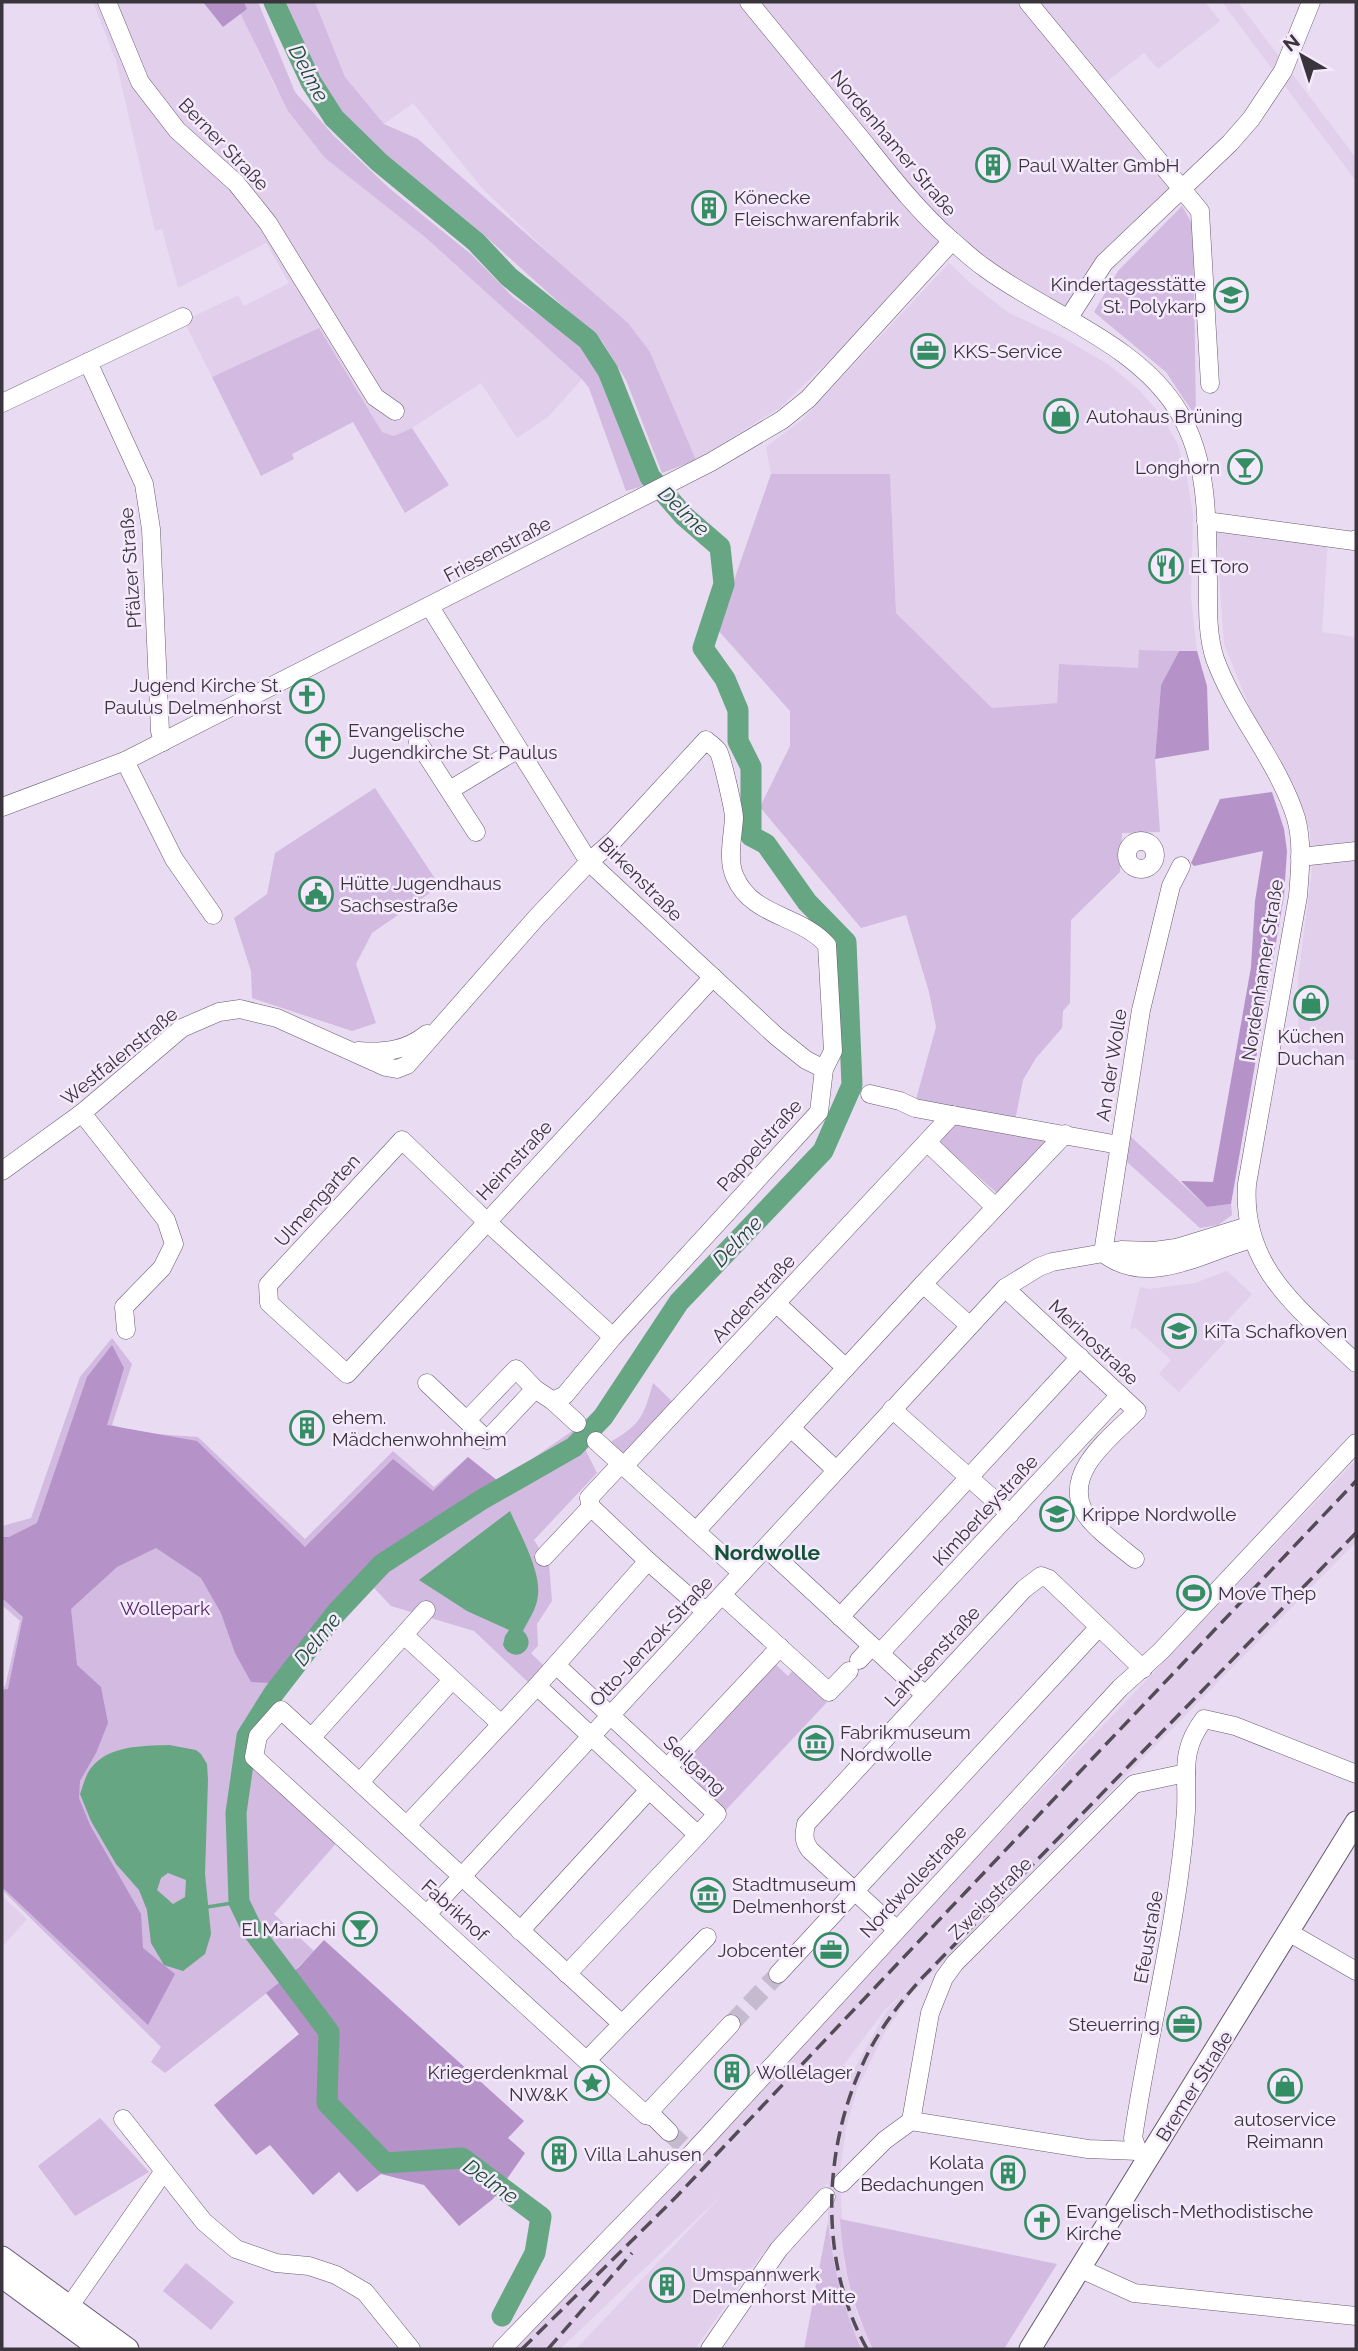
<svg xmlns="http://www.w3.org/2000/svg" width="1358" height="2351" font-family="Raleway,sans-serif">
  <rect width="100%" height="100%" fill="#e9dbf2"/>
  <g fill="#e1cfec" fill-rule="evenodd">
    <path d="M93 2H203L223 27 240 13 275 87 325 158 425 237 582 379 549 416 517 438 481 383 412 428 394 436 382 432 319 329 212 377 184 321 238 295 244 306 289 283 266 243 178 288 162 229 155 231 116 61Z"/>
    <path d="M315 2H1205L1220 21 1158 69 1144 53 1102 85 1181 183 1065 321 946 247 781 407 696 460 650 352 482 188 413 103 384 124 345 77Z"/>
    <path d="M1222 2H1238L1356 158V181Z"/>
    <path d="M949 263 970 283 1009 313 1063 338 1109 365 1137 388 1161 415 1178 445 1187 478 1193 515 1191 597 1197 651 1139 650V668L1059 664 1057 703 992 708 896 613 890 474H771L766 447 802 420Z"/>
    <path d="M1216 528 1328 540 1322 632 1356 637V1060L1298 1057V978L1312 870 1310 829 1254 718 1224 644Z"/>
    <path d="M1227 1271 1252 1294 1217 1332 1226 1341 1179 1392 1159 1374 1171 1360 1136 1328 1130 1329 1140 1287 1149 1289 1195 1283Z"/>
    <path d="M1356 1460V1542L911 1994 884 2034 857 2089 846 2128 840 2173 844 2262 857 2314 873 2349H861L846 2316 833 2264 828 2222V2183L758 2259 695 2349H576L723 2194 560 2349H509ZM910 1986 886 2012 852 2073 844 2065 884 2011Z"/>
    <path d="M2 1896 27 1919 2 1947Z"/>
  </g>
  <g fill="#d2bae0">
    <path d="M244 2H258L295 92 334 136 389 188 472 255 513 297 580 343 602 376 643 486 626 491 589 388 582 379 425 237 325 158 288 111 240 13 247 9Z"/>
    <path d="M285 2H315L345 77 384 124 418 139 628 323 650 352 696 460 662 473 626 380 602 341 484 235 343 119 312 64Z"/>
    <path d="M1182 206 1193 225 1196 417 1166 372 1094 312 1118 271Z"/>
    <path d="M319 328 382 432 394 436 412 428 449 485 405 513 353 422 292 454 294 459 261 476 212 377Z"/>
    <path d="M771 474H890L896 613 992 708 1057 703 1059 664 1138 668 1139 650 1179 651 1161 685 1155 759 1160 832 1122 833 1120 872 1071 920 1070 1003 1063 1011 1062 1028 1036 1058 1023 1080 1015 1121 915 1103 936 1027 929 992 906 915 861 928 760 807 790 746V711L717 629Z"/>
    <path d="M375 788 440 886 372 933 356 964 376 1023 352 1031 252 998 251 971 234 918 267 894 275 853Z"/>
    <path d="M952 1120 1048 1140 998 1194 936 1139Z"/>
    <path d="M1129 1135 1207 1207 1231 1204 1232 1215 1218 1225 1200 1228 1126 1161Z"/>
    <path d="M112 1338 132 1364 112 1425 141 1433 198 1437 305 1539 393 1451 434 1487 468 1457 499 1482 575 1429 597 1473 534 1540 549 1564 552 1601 537 1624 538 1646 531 1653 544 1666 529 1683 474 1631 391 1606 374 1588 323 1643 278 1700 255 1735 251 1758 340 1839 274 1914 314 1951 291 1974 165 2073 151 2062 161 2047 2 1890V1686L5 1687 20 1621 2 1605V1526L31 1518 80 1377Z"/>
    <path d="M653 1383 676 1405 624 1460 607 1444C640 1425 643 1419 653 1383Z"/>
    <path d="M775 1664 788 1676 795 1668 829 1700 724 1812 695 1786 702 1778 685 1762Z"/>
    <path d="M100 2118 149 2172 75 2216 38 2166Z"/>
    <path d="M840 2219 1057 2264 1004 2349H873C851 2302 844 2270 840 2219Z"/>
    <path d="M828 2222C833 2267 843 2308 861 2349H804Z"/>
    <path d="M186 2263 234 2302 211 2330 163 2291Z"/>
  </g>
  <g fill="#b593c9">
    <path d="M203 2H244L247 9 223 27Z"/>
    <path d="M1179 651H1197L1207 686 1209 750 1155 759 1161 685Z"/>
    <path d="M1272 792 1284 829 1287 851 1284 896 1231 1204 1207 1207 1181 1181 1213 1182 1251 967 1255 901 1263 851 1194 866 1191 863 1220 799Z"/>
    <path d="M112 1345 124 1368 107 1425 197 1441 305 1547 393 1459 433 1491 468 1457 499 1482C458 1505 418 1528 382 1559 341 1595 306 1640 271 1683L251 1682 235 1653 221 1613 201 1578 156 1548 117 1567 71 1609 77 1665 101 1687 108 1723 96 1753 80 1781 79 1798 90 1825 141 1914 143 1948 175 1974 148 2025 2 1887V1690L8 1689 23 1617 2 1598V1537H9L37 1523 87 1377Z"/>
    <path d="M324 1940 524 2121 508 2138 525 2153 493 2199 459 2226 424 2185 381 2174 357 2192 339 2172 313 2195 270 2145 256 2155 214 2105 299 2034 266 1993 299 1967Z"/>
  </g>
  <g fill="#66a683" fill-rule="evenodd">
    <path d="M510 1511C520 1534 541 1571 538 1595 537 1608 529 1619 523 1631 540 1647 514 1667 503 1645L505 1636 509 1630 467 1611 419 1580Z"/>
    <path d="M169 1745 196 1750 201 1754 207 1764 208 1780 205 1874 211 1934 205 1954 183 1971 164 1965 151 1943 147 1910 139 1890 116 1864 91 1821 80 1794C83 1786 86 1774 91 1768 109 1745 142 1746 169 1745ZM168 1873 186 1880 185 1897 173 1904 157 1890 161 1878Z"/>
  </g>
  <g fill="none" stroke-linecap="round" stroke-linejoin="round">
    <path stroke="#66a683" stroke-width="3.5" d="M207 1907 239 1902"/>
    <path stroke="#66a683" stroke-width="21" d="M274 2 311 82 334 118 379 162 476 242 509 277 588 340 608 371 650 477 684 516 720 547 724 584 703 648 725 679 738 710V741L751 767V836L766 844 807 902 846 942 852 1085 823 1151 679 1302 603 1417 574 1447 481 1500 382 1564 336 1613 274 1693 247 1736 236 1813 239 1902 253 1931 329 2032 327 2103 385 2163 462 2158 541 2217 535 2253 502 2316"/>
    <g stroke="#c6bace" stroke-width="18" stroke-dasharray="18 9" stroke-linecap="butt">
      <path d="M731 2024 778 1974"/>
      <path d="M669 2132 685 2147"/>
    </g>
    <g stroke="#675b6e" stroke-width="19">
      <g id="minor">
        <path d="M107 2 140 82 177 130 236 183 268 223 375 397 395 411"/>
        <path d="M749 2C787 48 824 94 862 140 890 175 917 210 951 240 962 249 973 260 985 268 1047 314 1140 344 1180 414 1209 464 1207 525 1208 582 1208 608 1207 635 1215 659 1236 716 1278 761 1296 818 1303 843 1300 871 1298 896L1247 1184C1241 1269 1301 1310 1356 1363"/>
        <path d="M1028 2 1200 211 1210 384"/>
        <path d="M1068 319 1104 263 1230 143 1251 119 1283 71 1311 2"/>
        <path d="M88 362 144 484 151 529 160 731 163 742"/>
        <path d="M2 403 183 317"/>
        <path d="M1206 521 1354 541 1356 539"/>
        <path d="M430 607 589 862 776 1036 806 1060 824 1069"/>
        <path d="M418 742 476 832"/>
        <path d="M125 761 174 859 213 915"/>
        <path d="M450 790 518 749"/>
        <path d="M2 807 125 761 711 462 782 420 808 399 952 241"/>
        <circle cx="1141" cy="855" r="14"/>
        <path d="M1300 857 1356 851"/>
        <path d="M358 1051C384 1053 406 1051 427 1034"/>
        <path d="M870 1094 900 1101 915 1108 952 1115 1119 1145"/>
        <path d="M82 1113 166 1220 174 1244 162 1268 124 1307 126 1330"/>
        <path d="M927 1142 995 1207"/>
        <path d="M2 1171 82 1113 182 1028 219 1012 240 1009 277 1018 386 1067 397 1069 407 1065 536 918 589 862 614 840 706 740C709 743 715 747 718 751 722 757 734 810 734 818 733 836 727 860 735 877 752 917 801 915 827 945L833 1051 824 1069 819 1112 613 1337 565 1395 553 1401"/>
        <path d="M1103 1253 1141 1010 1171 886 1181 866"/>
        <path d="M1103 1253C1149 1289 1204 1251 1252 1239"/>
        <path d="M923 1284 969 1325"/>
        <path d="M1005 1288 1137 1411C1113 1436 1064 1470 1083 1510 1091 1526 1120 1547 1135 1559"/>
        <path d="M777 1304 846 1368"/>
        <path d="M613 1337 486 1221 402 1140 268 1285 269 1303 347 1374 713 977"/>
        <path d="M427 1383 487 1440 535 1389 553 1401 577 1423"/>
        <path d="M892 1409 1010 1514"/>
        <path d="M467 1420 516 1369 535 1389"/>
        <path d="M791 1428 836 1470"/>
        <path d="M596 1441 742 1573"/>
        <path d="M591 1507 589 1498 616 1469 624 1466 952 1115"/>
        <path d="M696 1531 923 1284 1065 1134"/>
        <path d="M766 1548 925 1695"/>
        <path d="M648 1561 706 1612"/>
        <path d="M722 1595 829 1692 849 1671"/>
        <path d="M840 1617 1080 1357"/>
        <path d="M404 1635 501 1724"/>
        <path d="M880 1653 1120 1395"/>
        <path d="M859 1660 872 1646"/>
        <path d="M537 1686 698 1835 717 1814 556 1665"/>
        <path d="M312 1737 426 1610"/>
        <path d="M667 1768 780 1647"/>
        <path d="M360 1782 452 1680"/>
        <path d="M407 1825 537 1686 648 1561 591 1507 544 1557"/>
        <path d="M428 1913 1005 1288 1039 1267 1052 1262 1121 1250 1154 1251 1176 1248 1248 1226"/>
        <path d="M897 1930 810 1850C803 1841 804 1834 806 1824L1024 1589 1041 1576 1049 1579 1143 1669"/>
        <path d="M520 1931 649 1790"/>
        <path d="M1290 1933 1356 1971"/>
        <path d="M567 1974 698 1835"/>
        <path d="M778 1974 1099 1627"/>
        <path d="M622 2024 281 1710 258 1736 254 1757 646 2115 654 2117 669 2132"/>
        <path d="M587 2060 707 1937"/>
        <path d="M646 2115 731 2024"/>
        <path d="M123 2119 204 2222 236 2249 276 2263 309 2266 336 2275 365 2292 411 2349"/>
        <path d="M911 2121 930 2013 944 1978 955 1963 1134 1784 1186 1773"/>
        <path d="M1148 2160 1138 2151 1133 2138C1149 2029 1178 1922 1186 1811 1188 1773 1179 1752 1204 1719L1235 1726 1356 1774"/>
        <path d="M842 2183 885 2140 911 2121 1088 2149 1138 2151"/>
        <path d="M1081 2269 1134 2293 1356 2316"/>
        <path d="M69 2307 164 2171"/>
        <path d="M502 2349 692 2153 1120 1688 1160 1652 1356 1443"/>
        <path d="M710 2349 779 2249 826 2197"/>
      </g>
    </g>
    <g stroke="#675b6e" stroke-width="23">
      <g id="major">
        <path d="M2 2257 128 2349"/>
        <path d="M2 2277 100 2349"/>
        <path d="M1030 2349 1356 1822"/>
      </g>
    </g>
    <use href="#minor" stroke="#fff" stroke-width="18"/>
    <use href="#major" stroke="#fff" stroke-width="21"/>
    <g stroke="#534c57" stroke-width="3.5" stroke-dasharray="14 7" stroke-linecap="butt">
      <path d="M522 2349 676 2197 1356 1481"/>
      <path d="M548 2349 632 2253"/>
      <path d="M867 2349C820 2265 822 2155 861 2068 875 2035 897 2006 921 1979L1356 1533"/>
    </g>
  </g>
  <defs>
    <g id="building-ring" transform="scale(1.75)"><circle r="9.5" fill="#f5e9fc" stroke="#358e63" stroke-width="1.5"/><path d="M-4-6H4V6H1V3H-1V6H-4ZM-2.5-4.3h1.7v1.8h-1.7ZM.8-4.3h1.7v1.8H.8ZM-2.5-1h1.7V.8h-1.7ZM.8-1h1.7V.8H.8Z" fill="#358e63"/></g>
    <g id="school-ring" transform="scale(1.75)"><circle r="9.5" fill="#f5e9fc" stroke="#358e63" stroke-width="1.5"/><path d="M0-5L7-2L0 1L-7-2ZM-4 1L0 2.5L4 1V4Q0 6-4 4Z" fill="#358e63"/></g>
    <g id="office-ring" transform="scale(1.75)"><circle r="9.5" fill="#f5e9fc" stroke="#358e63" stroke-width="1.5"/><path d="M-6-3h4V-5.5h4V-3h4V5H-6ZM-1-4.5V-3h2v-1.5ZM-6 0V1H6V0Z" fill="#358e63"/></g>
    <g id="shop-ring" transform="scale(1.75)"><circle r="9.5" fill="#f5e9fc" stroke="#358e63" stroke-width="1.5"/><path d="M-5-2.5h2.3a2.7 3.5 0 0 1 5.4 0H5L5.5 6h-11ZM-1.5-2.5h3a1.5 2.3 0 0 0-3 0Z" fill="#358e63"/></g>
    <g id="bar-ring" transform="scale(1.75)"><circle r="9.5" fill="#f5e9fc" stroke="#358e63" stroke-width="1.5"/><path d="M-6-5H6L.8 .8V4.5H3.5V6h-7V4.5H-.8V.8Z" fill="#358e63"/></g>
    <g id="restaurant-ring" transform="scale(1.75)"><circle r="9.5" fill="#f5e9fc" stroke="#358e63" stroke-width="1.5"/><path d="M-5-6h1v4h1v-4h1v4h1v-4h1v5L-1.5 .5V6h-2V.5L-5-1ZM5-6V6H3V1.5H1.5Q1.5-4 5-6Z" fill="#358e63"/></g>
    <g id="church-ring" transform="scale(1.75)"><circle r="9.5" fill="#f5e9fc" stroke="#358e63" stroke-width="1.5"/><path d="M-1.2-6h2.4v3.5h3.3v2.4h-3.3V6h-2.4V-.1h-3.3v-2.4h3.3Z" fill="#358e63"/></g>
    <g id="civic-ring" transform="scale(1.75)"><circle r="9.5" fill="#f5e9fc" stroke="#358e63" stroke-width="1.5"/><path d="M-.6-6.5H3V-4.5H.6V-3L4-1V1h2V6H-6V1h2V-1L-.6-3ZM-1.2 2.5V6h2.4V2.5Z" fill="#358e63"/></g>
    <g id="stadium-ring" transform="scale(1.75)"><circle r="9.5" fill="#f5e9fc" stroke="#358e63" stroke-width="1.5"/><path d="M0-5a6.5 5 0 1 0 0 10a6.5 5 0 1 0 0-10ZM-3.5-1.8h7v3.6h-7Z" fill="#358e63"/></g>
    <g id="museum-ring" transform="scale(1.75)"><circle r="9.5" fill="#f5e9fc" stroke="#358e63" stroke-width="1.5"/><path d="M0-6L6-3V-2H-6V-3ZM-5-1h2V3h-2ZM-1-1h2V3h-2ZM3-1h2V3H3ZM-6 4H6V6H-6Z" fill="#358e63"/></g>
    <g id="sight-ring" transform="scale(1.75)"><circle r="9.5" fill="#f5e9fc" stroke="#358e63" stroke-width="1.5"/><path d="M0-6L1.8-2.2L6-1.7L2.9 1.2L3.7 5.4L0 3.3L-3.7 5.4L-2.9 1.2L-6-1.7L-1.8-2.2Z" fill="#358e63"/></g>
  </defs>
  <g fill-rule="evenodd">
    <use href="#building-ring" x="993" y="165"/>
    <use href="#building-ring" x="709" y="208"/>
    <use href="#school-ring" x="1231" y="295"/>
    <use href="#office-ring" x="928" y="351"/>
    <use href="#shop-ring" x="1061" y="416"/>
    <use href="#bar-ring" x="1245" y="467"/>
    <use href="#restaurant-ring" x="1166" y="566"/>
    <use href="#church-ring" x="307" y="696"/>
    <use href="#church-ring" x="323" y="741"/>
    <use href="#civic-ring" x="316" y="894"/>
    <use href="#shop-ring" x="1311" y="1003"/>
    <use href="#school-ring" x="1179" y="1331"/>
    <use href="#building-ring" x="307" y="1428"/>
    <use href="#school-ring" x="1057" y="1514"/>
    <use href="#stadium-ring" x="1194" y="1593"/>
    <use href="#museum-ring" x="816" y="1743"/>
    <use href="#museum-ring" x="708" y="1895"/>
    <use href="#bar-ring" x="360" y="1929"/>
    <use href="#office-ring" x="831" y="1950"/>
    <use href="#office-ring" x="1184" y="2024"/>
    <use href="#building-ring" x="732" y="2072"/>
    <use href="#sight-ring" x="592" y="2083"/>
    <use href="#shop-ring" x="1285" y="2086"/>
    <use href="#building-ring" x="559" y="2154"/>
    <use href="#building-ring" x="1008" y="2173"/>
    <use href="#church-ring" x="1042" y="2222"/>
    <use href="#building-ring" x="667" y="2285"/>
  </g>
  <g text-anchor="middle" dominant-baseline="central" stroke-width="5" stroke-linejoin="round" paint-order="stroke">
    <g font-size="19" fill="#3a343d" stroke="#f5e9fc">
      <text transform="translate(894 143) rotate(50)">Nordenhamer Straße</text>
      <text transform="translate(224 144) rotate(46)">Berner Straße</text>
      <text transform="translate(497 549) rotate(-28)">Friesenstraße</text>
      <text transform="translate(130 568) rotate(-94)">Pfälzer Straße</text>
      <text transform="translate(641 879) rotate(45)">Birkenstraße</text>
      <text transform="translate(1262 970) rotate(-81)">Nordenhamer Straße</text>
      <text transform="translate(119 1056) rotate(-39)">Westfalenstraße</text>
      <text transform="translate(1111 1065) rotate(-81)">An der Wolle</text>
      <text transform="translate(759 1145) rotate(-48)">Pappelstraße</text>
      <text transform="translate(514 1160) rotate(-47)">Heimstraße</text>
      <text transform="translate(317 1200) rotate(-48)">Ulmengarten</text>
      <text transform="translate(753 1298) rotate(-47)">Andenstraße</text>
      <text transform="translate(1094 1342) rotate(43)">Merinostraße</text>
      <text transform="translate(985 1510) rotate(-47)">Kimberleystraße</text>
      <text transform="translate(651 1641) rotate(-47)">Otto-Jenzok-Straße</text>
      <text transform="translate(932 1656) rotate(-47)">Lahusenstraße</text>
      <text transform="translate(695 1765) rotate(43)">Seilgang</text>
      <text transform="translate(913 1881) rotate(-47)">Nordwollestraße</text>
      <text transform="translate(990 1898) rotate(-45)">Zweigstraße</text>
      <text transform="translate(455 1910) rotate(42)">Fabrikhof</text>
      <text transform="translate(1148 1937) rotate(-80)">Efeustraße</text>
      <text transform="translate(1194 2086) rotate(-58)">Bremer Straße</text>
    </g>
    <g font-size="19" fill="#3a343d" stroke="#f5e9fc" text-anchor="start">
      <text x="1018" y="165">Paul Walter GmbH</text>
      <text x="734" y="197">Könecke<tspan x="734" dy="22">Fleischwarenfabrik</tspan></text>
      <text x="1206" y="284" text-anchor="end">Kindertagesstätte<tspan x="1206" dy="22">St. Polykarp</tspan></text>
      <text x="953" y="351">KKS-Service</text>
      <text x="1086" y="416">Autohaus Brüning</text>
      <text x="1220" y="467" text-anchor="end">Longhorn</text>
      <text x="1190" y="566">El Toro</text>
      <text x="282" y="685" text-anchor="end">Jugend Kirche St.<tspan x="282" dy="22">Paulus Delmenhorst</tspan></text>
      <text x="348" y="730">Evangelische<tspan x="348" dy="22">Jugendkirche St. Paulus</tspan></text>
      <text x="340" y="883">Hütte Jugendhaus<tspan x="340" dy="22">Sachsestraße</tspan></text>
      <text x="1311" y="1036" text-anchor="middle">Küchen<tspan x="1311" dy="22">Duchan</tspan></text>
      <text x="1204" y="1331">KiTa Schafkoven</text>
      <text x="332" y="1417">ehem.<tspan x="332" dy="22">Mädchenwohnheim</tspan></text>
      <text x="1082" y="1514">Krippe Nordwolle</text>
      <text x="1218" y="1593">Move Thep</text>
      <text x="840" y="1732">Fabrikmuseum<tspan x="840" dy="22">Nordwolle</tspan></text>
      <text x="732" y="1884">Stadtmuseum<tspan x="732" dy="22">Delmenhorst</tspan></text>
      <text x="336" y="1929" text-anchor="end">El Mariachi</text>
      <text x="806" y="1950" text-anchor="end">Jobcenter</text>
      <text x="1160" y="2024" text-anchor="end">Steuerring</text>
      <text x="568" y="2072" text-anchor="end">Kriegerdenkmal<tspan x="568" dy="22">NW&amp;K</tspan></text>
      <text x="756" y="2072">Wollelager</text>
      <text x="1285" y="2119" text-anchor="middle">autoservice<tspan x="1285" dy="22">Reimann</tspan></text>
      <text x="584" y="2154">Villa Lahusen</text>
      <text x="984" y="2162" text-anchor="end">Kolata<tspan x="984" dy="22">Bedachungen</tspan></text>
      <text x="1066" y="2211">Evangelisch-Methodistische<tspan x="1066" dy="22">Kirche</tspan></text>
      <text x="692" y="2274">Umspannwerk<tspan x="692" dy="22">Delmenhorst Mitte</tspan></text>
    </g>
    <g font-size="19" fill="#54296a" stroke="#f5e9fc">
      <text x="165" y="1608">Wollepark</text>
    </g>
    <g font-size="21" font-style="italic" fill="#1c4e35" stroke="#f5e9fc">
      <text transform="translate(309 73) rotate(62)">Delme</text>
      <text transform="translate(684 511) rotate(44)">Delme</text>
      <text transform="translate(737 1241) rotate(-46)">Delme</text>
      <text transform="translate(317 1639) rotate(-51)">Delme</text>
      <text transform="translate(491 2181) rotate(35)">Delme</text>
    </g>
    <g font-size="21" font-weight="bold" fill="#125235" stroke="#f5e9fc">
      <text x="767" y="1552">Nordwolle</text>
    </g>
  </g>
  <rect width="1358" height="2351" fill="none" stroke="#3a343d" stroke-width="7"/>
  <g transform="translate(1302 56) rotate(321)" stroke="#f5e9fc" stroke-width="5" paint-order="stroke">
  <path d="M0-5L12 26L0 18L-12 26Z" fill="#3a343d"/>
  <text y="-10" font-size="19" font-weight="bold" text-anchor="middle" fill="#3a343d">N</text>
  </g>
</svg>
